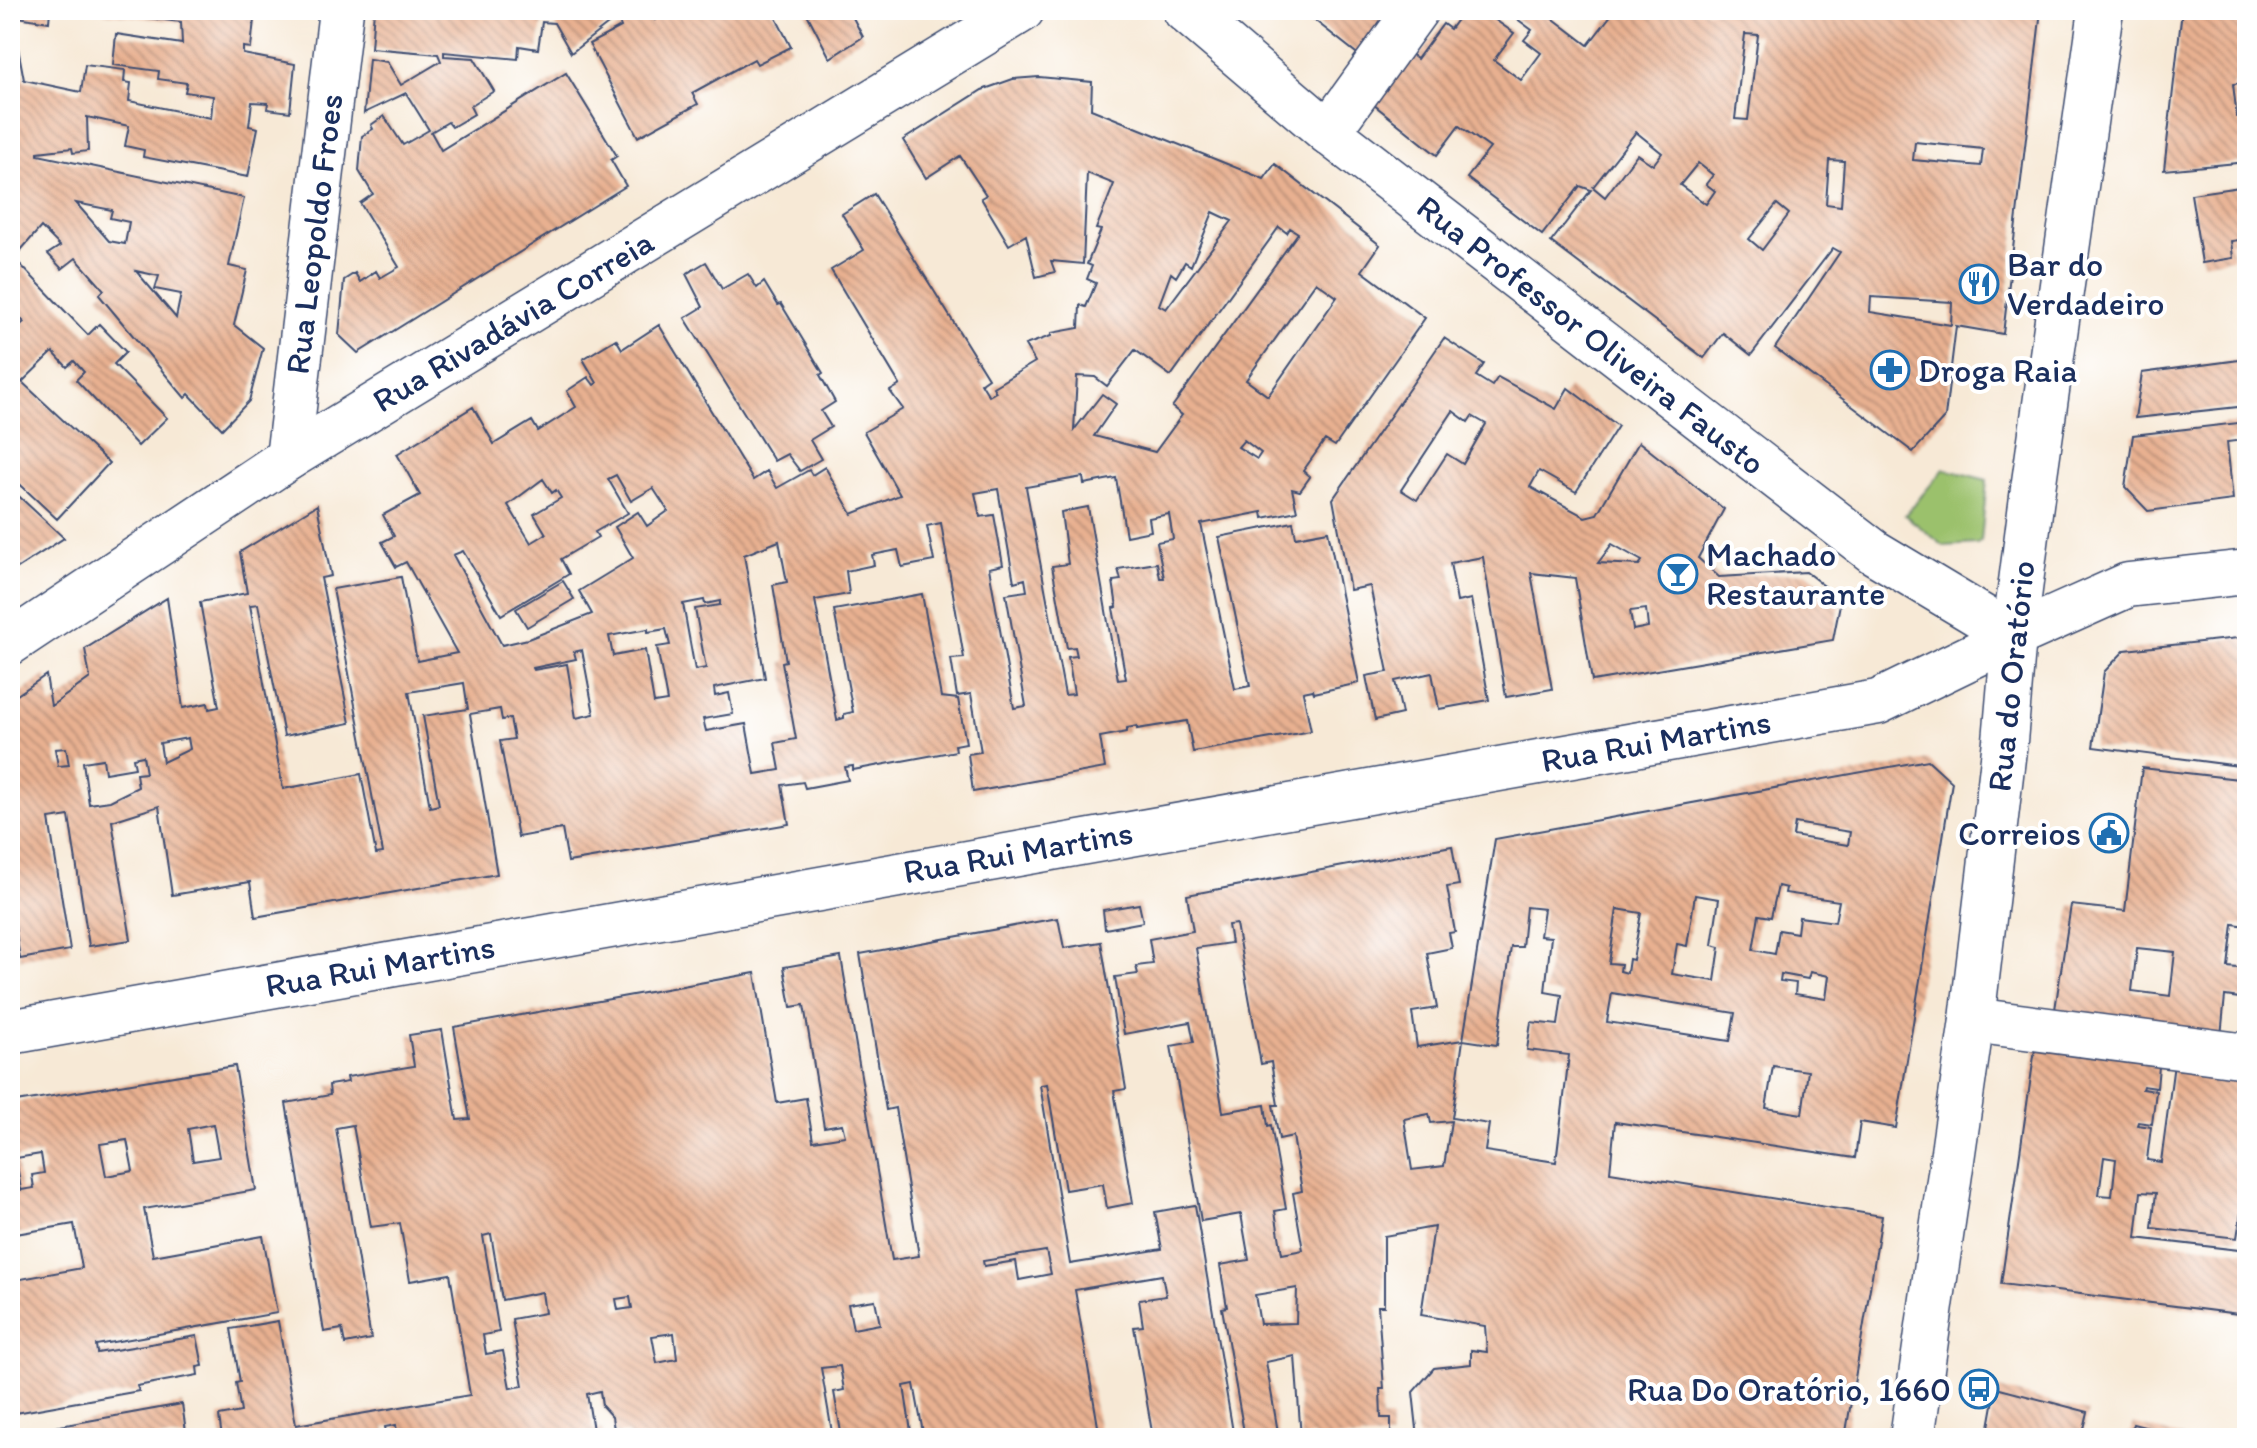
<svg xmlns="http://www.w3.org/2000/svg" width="2257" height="1448" font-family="Itim,sans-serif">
  <defs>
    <pattern id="building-back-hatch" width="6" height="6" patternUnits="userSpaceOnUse" patternTransform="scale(2)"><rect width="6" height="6" fill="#e8b090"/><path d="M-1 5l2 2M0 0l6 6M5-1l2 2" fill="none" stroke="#bb9079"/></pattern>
  </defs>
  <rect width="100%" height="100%" fill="#fff"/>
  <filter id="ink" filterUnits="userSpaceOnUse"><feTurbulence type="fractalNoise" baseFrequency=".0125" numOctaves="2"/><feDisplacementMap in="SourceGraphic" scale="16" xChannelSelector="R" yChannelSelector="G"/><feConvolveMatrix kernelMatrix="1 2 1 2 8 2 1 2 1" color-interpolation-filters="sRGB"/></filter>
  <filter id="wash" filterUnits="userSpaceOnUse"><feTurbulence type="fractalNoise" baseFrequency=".006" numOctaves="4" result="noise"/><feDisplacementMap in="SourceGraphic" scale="32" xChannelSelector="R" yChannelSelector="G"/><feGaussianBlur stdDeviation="1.8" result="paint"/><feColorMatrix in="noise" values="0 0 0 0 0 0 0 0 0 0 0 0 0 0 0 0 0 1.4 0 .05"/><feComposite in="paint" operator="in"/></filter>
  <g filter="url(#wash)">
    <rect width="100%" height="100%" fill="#f7e9d6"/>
    <path fill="#9bc16c" stroke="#5b7865" stroke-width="2" d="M1944 469 1987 480 1981 541 1977 544 1944 546 1905 515Z"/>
    <g id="blocks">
      <g fill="url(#building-back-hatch)" fill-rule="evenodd">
        <path d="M10 10H50L49 22 12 16 24 80 81 92 85 65 125 70 124 82 131 83 129 101 211 118 213 96 185 92 187 83 158 79 159 71 113 65 116 34 182 44 181 22 104 13 105 10H255L251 48 243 47V54L295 64 290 112 267 109 268 103 252 102 249 126 258 128 248 177 143 157 144 150 125 146 129 126 87 117 88 151 73 153 72 148 38 152V155L244 198 229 266 247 270 234 325 263 348 249 401 222 429 189 394 185 398 99 295 104 290 76 258 62 269 48 254 60 246 41 227 14 258 88 335 99 324 126 352 114 364 167 418 138 446 76 380 84 372 74 361 67 367 53 352 22 382 109 463 57 519 10 475V430L16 423 10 416V320L17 328 24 322 10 308ZM76 203 112 210 110 218 129 222 125 244 109 241ZM136 271 159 276 155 289 181 294 176 318Z"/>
        <path d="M374 10H650L655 20 661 17 657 10H772L791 47 757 64 754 59 692 93 698 104 638 137 589 44 621 27 617 17 571 53 554 23 542 22 538 49 519 46 518 59 444 52V56L474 58 494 91 470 106 474 114 452 127 448 122 431 132 441 150 566 73 617 156 611 160 626 186 358 353 339 335 344 280 355 273 360 282 376 271 380 278 399 267 360 203 373 194 359 171 362 136 373 129 371 125 384 116 403 145 429 130 406 93 364 113 369 59 387 62 401 85 441 61 438 54 371 48Z"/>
        <path d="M805 10H849L863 37 830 58Z"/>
        <path d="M1314 10H1395L1360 56 1308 15Z"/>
        <path d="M1464 10H1500L1494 19 1514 33 1494 60 1521 80 1541 53 1524 40 1532 30 1505 10H1542L1588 45 1615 10H1879L1953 18 1955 10H2041L2003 334 1956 326 1945 417 1913 452 1775 348 1840 252 1833 248 1751 355 1723 333 1704 358 1551 242 1591 190 1580 186 1542 235 1467 178 1490 148 1459 126 1437 155 1368 100 1405 50 1417 59 1443 24 1450 29ZM1745 34 1758 35 1748 120 1735 119ZM1636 132 1662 153 1653 165 1637 154 1605 197 1593 187ZM1915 142 1983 149 1981 166 1913 160ZM1829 160 1844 161 1841 206 1826 204ZM1698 163 1713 175 1706 184 1715 191 1706 204 1680 185ZM1777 204 1789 214 1762 250 1749 239ZM1871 297 1952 302 1951 325 1870 312Z"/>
        <path d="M2182 10H2247V82L2233 84 2237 117 2247 116V162L2164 170Z"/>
        <path d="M1039 77 1092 82 1091 109 1264 179 1275 164 1380 245 1362 271 1425 318 1335 446 1325 440 1303 471 1310 477 1300 491 1292 489 1297 511 1263 518 1262 512 1201 524 1235 689 1250 686 1219 537 1293 522 1296 537 1328 531 1359 683 1314 693 1313 690 1303 692 1311 731 1193 752 1187 721 1137 729V726L1127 728V732L1100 737 1105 768 973 792 968 754 981 752 971 694 957 696 951 659 964 658 941 523 927 526 934 561 902 567 898 550 872 555 874 565 846 571 849 594 815 600 837 720 844 718V714L853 712 834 610 922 594 941 697 958 699 966 743 955 745 956 751 853 770V766L845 767 848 780 805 788 803 782 782 785 789 824 568 862 562 829 518 837 500 741 514 739 510 718 502 720 500 709 470 714 497 874 255 917 250 882 172 895 159 806 112 821 131 940 89 946 69 816 49 819 70 950 20 959 10 894V700L46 675 51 706 90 678 85 649 167 598 183 708 208 703 209 709 219 707 200 602 247 593 240 552 317 505 331 576 321 578 350 723 284 736 258 604 250 605 283 789 361 774 376 854 383 853 333 589 401 577 417 661 457 653 406 562 396 567 382 542 394 536 383 515 420 495 397 454 473 407 494 444 532 421 538 431 576 407 567 391 588 377 594 385 597 383 583 359 616 339 622 349 659 325 753 480 767 471 777 488 809 470 812 475 825 467 852 514 900 495 864 432 903 409 890 391 900 385 831 270 864 250 842 214 874 194 988 378 981 383 989 396 996 392 993 387 1035 362 1025 345 1051 336V333L1079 328 1080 305 1086 307 1096 283 1087 279 1092 266 1087 264 1101 230 1096 229 1114 184 1087 173 1083 264 1051 261 1055 272 1036 277 1026 235 1009 245 981 198 986 195 960 156 926 178 903 140 982 90 1013 79ZM1213 212 1232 221 1166 309 1159 305 1171 273 1176 277 1185 262 1191 266ZM1279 227 1287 233 1290 228 1298 233 1172 407 1182 415 1155 452 1094 436 1116 404 1102 394 1074 430 1077 376 1095 377 1107 386 1135 350 1171 376ZM1316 282 1337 297 1268 396 1246 380ZM1244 440 1261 453 1257 459 1238 447ZM616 475 631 501 653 488 668 511 647 526 638 512 615 527 633 558 579 591 592 614 528 639 502 645 453 555 463 551 501 615 569 574 561 559 598 537 595 532 628 513 608 479ZM1083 477 1084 484 1116 478 1126 536 1151 531 1149 518 1169 514 1173 539 1157 542 1164 578H1160L1157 563 1118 569 1121 580 1113 581 1117 607 1113 608 1126 679 1118 680 1088 507 1061 512 1068 564 1052 566 1067 648 1075 647 1077 656 1068 657 1074 694 1065 695 1026 487ZM543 479 552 493 556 490 561 498 534 514 546 534 531 543 508 505ZM998 489 1014 582 1025 579 1027 591 1006 594 1026 706 1014 708 989 568 1003 565 994 515 980 517 975 493ZM779 541 787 582 773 585 786 661 782 662 796 739 775 743 780 770 755 774 746 724 706 731 703 719 733 714 729 693 715 696 714 688 765 678 744 555ZM704 600 705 604 720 601V605L695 609 706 668 695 670 683 604ZM648 629V632L666 629 670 645 657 647 667 701 654 703 645 650 613 656 609 636ZM582 650 594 714 576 718 567 664 534 670 533 668 576 659 574 652ZM464 683 468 709 423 716 439 805 430 807 409 692ZM188 738 190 749 163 762 160 743ZM66 748 69 765 58 766 55 749ZM143 756 146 773 136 774 138 787 110 801 89 804 83 762 103 759 105 773 135 768 133 758Z"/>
        <path d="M2247 186V239L2231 241 2233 258 2202 263 2191 194Z"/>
        <path d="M706 262 722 289 748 274 757 288 764 282 778 305 781 304 823 373 820 375 835 402 821 411 831 427 810 440 821 459 800 471 787 454 774 461 685 318 703 307 686 274Z"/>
        <path d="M1444 338 1484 364 1476 376 1492 386 1498 377 1556 409 1568 388 1618 426 1576 492 1539 471 1530 487 1585 517 1597 514 1639 442 1724 509 1698 558 1719 577 1806 572 1841 599 1833 640 1592 681 1575 578 1531 573 1552 689 1506 697 1483 557 1450 563 1457 602 1471 599 1489 700 1439 709 1432 673 1395 681 1402 714 1375 720 1366 676 1388 672 1370 586 1350 590 1333 499ZM1453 411 1468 422 1472 416 1486 424 1463 464 1447 454 1417 500 1401 490ZM1612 544 1642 561 1639 565 1598 563ZM1646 609 1648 627 1633 630 1630 611Z"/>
        <path d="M2247 359V406L2135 418 2142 373Z"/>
        <path d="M2247 422V454L2243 440 2227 442 2233 500 2148 511 2125 487 2133 435Z"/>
        <path d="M10 488 64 538 10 573Z"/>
        <path d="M563 581 574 599 527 627 516 609Z"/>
        <path d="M2247 637V767L2093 747 2104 672 2125 650Z"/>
        <path d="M1928 760 1952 782 1896 1128 1860 1122 1855 1158 1615 1122 1610 1172 1882 1216 1845 1438H1418L1413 1392 1434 1368 1471 1364V1350L1487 1352 1485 1326 1421 1315 1434 1227 1384 1236V1306H1378L1384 1389H1380L1381 1418H1391V1438H1314V1436L1301 1438 1295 1356 1266 1362 1279 1438H1245L1222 1308 1227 1307 1220 1265 1249 1260 1241 1214 1201 1221 1171 1046 1194 1042 1190 1022 1124 1034 1115 977 1138 974 1136 966 1153 964 1149 939 1193 931 1187 895 1452 846 1459 885 1447 887 1455 932 1449 933 1452 948 1427 953 1437 1008 1412 1012 1417 1047 1463 1040 1452 1118 1489 1124 1485 1151 1556 1162 1569 1055 1527 1050 1531 1022 1558 1025 1562 995 1545 992 1551 937 1540 936 1544 909 1526 907 1522 947H1511L1497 1045 1463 1040 1495 839ZM1795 823 1850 832 1848 845 1793 836ZM1778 886 1786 888 1785 893 1839 901 1835 922 1799 917 1797 933 1779 930 1775 954 1753 950 1759 915 1771 917ZM1695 895 1719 899 1712 945 1720 947 1715 981 1672 974 1677 944 1687 946ZM1617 909 1641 913 1633 960 1629 959 1627 973 1620 971 1621 964 1609 963ZM1236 924 1261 1064 1271 1062 1278 1105H1273L1279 1139 1293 1136 1302 1191 1293 1193 1303 1250 1282 1254 1275 1211 1286 1209 1271 1125 1268 1126 1265 1105 1223 1112 1196 948 1231 943 1228 925ZM1810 972 1829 976 1826 999 1795 994 1796 983 1780 981 1781 974 1808 979ZM1612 993 1735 1013 1730 1041 1607 1022ZM1773 1066 1808 1071 1802 1114 1766 1108ZM1429 1114 1431 1123 1451 1121 1444 1166 1412 1170 1404 1119ZM1297 1288 1296 1323 1260 1324 1255 1295Z"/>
        <path d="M2142 768 2247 780V926L2233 924 2228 967 2247 969V999L2225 996 2221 1036 2054 1016 2071 905 2125 911ZM2137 948 2175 952 2170 996 2132 991Z"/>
        <path d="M1139 904 1143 922 1105 929 1103 910Z"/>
        <path d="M1058 918 1064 948 1101 942 1126 1089 1114 1091 1133 1203 1107 1208 1103 1184 1065 1190 1047 1084 1040 1085 1070 1264 1162 1249 1155 1212 1195 1205 1234 1438H1153L1134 1327 1143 1326 1139 1300 1166 1296 1162 1275 1075 1290 1100 1438H924L914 1384 904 1386 912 1438H842L834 1392 844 1390 840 1366 821 1368 833 1438H629L628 1433 615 1435 612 1417 602 1406 600 1391 587 1394 593 1430 603 1429 604 1438H398L396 1425 385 1427 387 1438H222L219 1416 241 1412 236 1383 240 1382 231 1329 278 1321 296 1425 470 1395 450 1274 410 1281 400 1223 371 1227 353 1125 336 1128 371 1339 345 1344 342 1329 324 1332 286 1103 330 1095 329 1085 348 1082 347 1077 414 1066 409 1035 442 1030 457 1120 470 1119 454 1027 755 973 777 1103 806 1098 813 1141 845 1136 842 1124 824 1127 804 1005 791 1007 784 967 841 957 892 1260 919 1256 895 1108 886 1110 860 954ZM491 1234 502 1300 542 1292 545 1313 512 1319 523 1386 510 1388 503 1351 486 1354 483 1335 499 1332 483 1236ZM1046 1251 1051 1274 1019 1280 1016 1261 984 1266 983 1261ZM630 1297 632 1308 618 1310 616 1299ZM875 1300 880 1324 853 1329 848 1304ZM674 1333 677 1359 657 1363 652 1336Z"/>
        <path d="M2036 1042 2160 1055 2157 1088 2143 1086 2142 1089 2156 1091 2152 1124 2138 1122 2137 1125 2151 1127 2147 1160 2161 1162 2175 1056 2247 1064V1174L2237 1238 2152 1228 2156 1193 2141 1192 2136 1238 2247 1251V1315L2001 1284ZM2104 1157 2116 1159 2112 1196 2099 1195Z"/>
        <path d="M235 1066 256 1190 144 1209 153 1256 263 1236 277 1313 96 1345 97 1353 197 1336 203 1366 197 1367 198 1375 137 1386 139 1391 10 1414V1281L82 1268 74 1224 10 1235V1103ZM213 1124 219 1157 193 1161 188 1129ZM127 1140 133 1171 106 1176 100 1144ZM41 1154 44 1173 32 1175 34 1188 21 1190 16 1158Z"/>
        <path d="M1996 1388 2088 1412 2083 1433 2097 1438H1987Z"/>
        <path d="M182 1404 187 1438H10V1435Z"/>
        <path d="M2133 1424 2184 1437V1438H2128Z"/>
      </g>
    </g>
  </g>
  <g filter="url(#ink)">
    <use href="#blocks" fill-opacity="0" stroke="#3c4b70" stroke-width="2"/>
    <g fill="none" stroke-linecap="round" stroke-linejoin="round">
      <g stroke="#3c4b70" stroke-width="47">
        <g id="minor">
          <path d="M1185 10 1328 132 1874 552 2014 636"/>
          <path d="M1328 132 1416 10"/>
          <path d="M288 458 341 10"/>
          <path d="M10 643 288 458 1022 10"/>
          <path d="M1972 1020 2247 1056"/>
          <path d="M1912 1438 1972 1020 2005 741 2014 636 2033 489 2101 10"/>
        </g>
      </g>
      <g stroke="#3c4b70" stroke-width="47">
        <path id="major" d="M10 1032 1878 702 2014 636 2128 585 2247 572"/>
      </g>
      <use href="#minor" stroke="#fff" stroke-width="44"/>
      <use href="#major" stroke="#fff" stroke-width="44"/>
    </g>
  </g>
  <defs>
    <g id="restaurant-ring" transform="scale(2)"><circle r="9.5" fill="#fff" stroke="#1f6fb2" stroke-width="1.5"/><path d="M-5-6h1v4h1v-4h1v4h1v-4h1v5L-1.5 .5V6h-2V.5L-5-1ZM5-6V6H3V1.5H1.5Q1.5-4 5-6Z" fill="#1f6fb2"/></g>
    <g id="pharmacy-ring" transform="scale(2)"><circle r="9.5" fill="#fff" stroke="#1f6fb2" stroke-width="1.5"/><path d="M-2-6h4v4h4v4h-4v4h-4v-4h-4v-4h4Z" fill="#1f6fb2"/></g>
    <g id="bar-ring" transform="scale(2)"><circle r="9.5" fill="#fff" stroke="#1f6fb2" stroke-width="1.5"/><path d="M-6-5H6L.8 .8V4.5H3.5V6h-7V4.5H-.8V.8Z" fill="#1f6fb2"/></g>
    <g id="civic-ring" transform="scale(2)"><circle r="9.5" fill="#fff" stroke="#1f6fb2" stroke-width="1.5"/><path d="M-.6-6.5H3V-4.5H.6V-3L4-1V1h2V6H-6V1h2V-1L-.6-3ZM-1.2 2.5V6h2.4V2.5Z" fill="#1f6fb2"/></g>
    <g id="bus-ring" transform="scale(2)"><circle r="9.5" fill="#fff" stroke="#1f6fb2" stroke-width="1.5"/><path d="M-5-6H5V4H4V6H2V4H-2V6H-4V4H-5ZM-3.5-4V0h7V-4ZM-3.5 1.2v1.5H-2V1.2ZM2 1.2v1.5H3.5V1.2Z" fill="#1f6fb2"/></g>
  </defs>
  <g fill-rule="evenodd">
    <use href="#restaurant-ring" x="1979" y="284"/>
    <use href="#pharmacy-ring" x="1890" y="370"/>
    <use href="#bar-ring" x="1678" y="574"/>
    <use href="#civic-ring" x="2109" y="833"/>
    <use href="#bus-ring" x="1979" y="1389"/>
  </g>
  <g text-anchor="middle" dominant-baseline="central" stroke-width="8" stroke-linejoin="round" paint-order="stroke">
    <g font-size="34" fill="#1b2f5e" stroke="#fff">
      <text transform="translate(314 234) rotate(-83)">Rua Leopoldo Froes</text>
      <text transform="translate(513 321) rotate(-31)">Rua Rivadávia Correia</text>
      <text transform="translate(1591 335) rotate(38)">Rua Professor Oliveira Fausto</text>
      <text transform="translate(2011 676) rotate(-84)">Rua do Oratório</text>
      <text transform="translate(1656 741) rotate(-10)">Rua Rui Martins</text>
      <text transform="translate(1018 852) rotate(-10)">Rua Rui Martins</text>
      <text transform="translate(380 966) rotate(-10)">Rua Rui Martins</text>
    </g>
    <g font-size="34" fill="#1b2f5e" stroke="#fff" text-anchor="start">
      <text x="2007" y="264">Bar do<tspan x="2007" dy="39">Verdadeiro</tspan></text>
      <text x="1918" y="370">Droga Raia</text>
      <text x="1706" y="554">Machado<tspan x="1706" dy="39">Restaurante</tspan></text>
      <text x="2081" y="833" text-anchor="end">Correios</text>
      <text x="1951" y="1389" text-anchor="end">Rua Do Oratório, 1660</text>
    </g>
  </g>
  <rect width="2257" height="1448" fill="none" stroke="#fff" stroke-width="40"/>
</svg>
